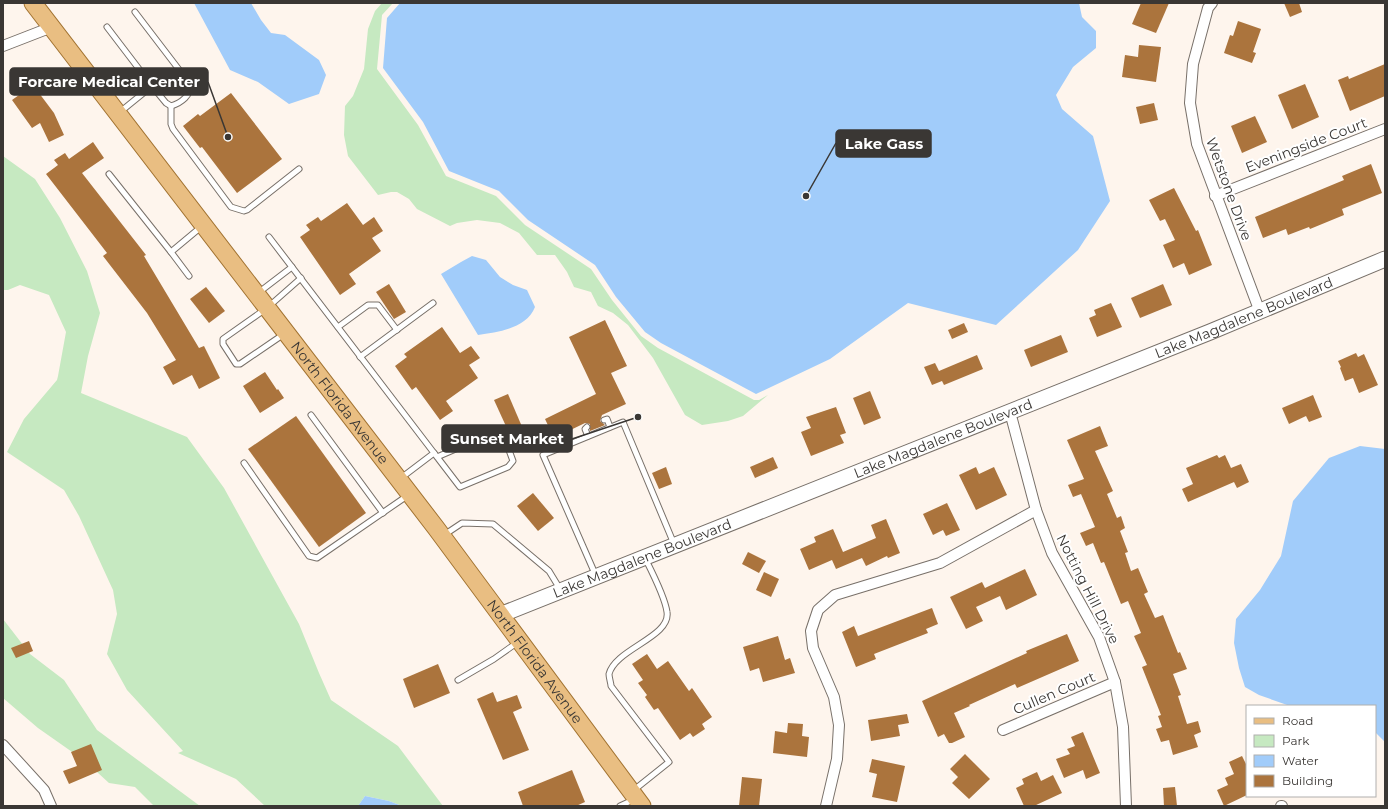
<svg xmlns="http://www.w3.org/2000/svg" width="1388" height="809" font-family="Montserrat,sans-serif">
  <rect width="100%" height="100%" fill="#fef5ed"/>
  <g fill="#c6e9c1">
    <path d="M382 3H393L382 15 377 69 418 125 446 176 496 196 525 225 591 269 612 300 641 336 658 348 754 400H759L768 395 743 416 728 421 702 425 685 415 653 358 628 325 613 313 598 306 591 292 574 287 567 272 555 255H537L519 233 500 223 477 220 457 223 450 226 417 209 409 199 397 192H391L378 195 348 156 344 135 345 106 353 96 364 69 368 29 375 11Z"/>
    <path d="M3 156 35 179 60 218 87 271 100 313 88 356 81 393 187 437 224 488 299 624 319 673 331 700 398 746 443 806H402L389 801 365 796 358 806H265L236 779 178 753 183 751 127 690 107 654 117 614 113 590 79 516 64 490 7 452 24 419 57 380 58 376 66 332 49 295 20 285 8 290H3Z"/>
    <path d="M3 619 30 654 64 680 97 730 200 806H154L135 787 109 783 85 761 38 728 3 698Z"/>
  </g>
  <g fill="#a1ccfa">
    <path d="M194 3H251L261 20 271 33 285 35 319 60 326 75 319 94 289 104 258 82 230 70Z"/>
    <path d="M400 3H1079L1082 17 1096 31V48L1073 67 1056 95 1062 109 1093 136 1110 201 1078 250 996 325 908 303 830 359 756 394 661 343 645 332 616 297 595 265 528 220 499 191 449 171 423 122 383 68 387 18Z"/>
    <path d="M472 256 486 260 500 277 513 285 527 290 535 307C527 328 499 332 478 335L441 274 461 262Z"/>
    <path d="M1360 446 1385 449V742L1375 732V706H1290L1259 695 1245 687 1239 668 1234 643 1236 619 1260 590 1281 556 1293 501 1329 458Z"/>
    <path d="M365 796 389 801 402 806H358Z"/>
  </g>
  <g fill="#ab743d">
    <path d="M1141 3H1169L1156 33 1132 24Z"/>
    <path d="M1284 3H1299L1302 12 1290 17Z"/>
    <path d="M1238 21 1261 29 1253 52 1256 53 1252 63 1224 53 1230 35 1233 36Z"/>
    <path d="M1139 45 1161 47 1156 82 1122 77 1125 55 1138 57Z"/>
    <path d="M1385 64V96L1350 111 1338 80 1348 76 1349 79Z"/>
    <path d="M1305 84 1319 117 1292 129 1278 95Z"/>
    <path d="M33 85 54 113 64 135 49 142 40 123 32 128 12 100Z"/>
    <path d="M231 93 282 159 237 193 202 147 200 148 183 126 198 114 200 116Z"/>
    <path d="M1154 103 1158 120 1140 124 1136 107Z"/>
    <path d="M1255 116 1267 142 1242 153 1231 126Z"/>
    <path d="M93 142 104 158 82 173 146 255 144 256 199 348 204 346 220 378 199 389 192 375 173 385 163 367 176 360 147 313 103 256 107 253 46 174 58 165 54 160 65 153 69 159Z"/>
    <path d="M1371 164 1382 193 1342 209 1344 215 1310 229 1309 227 1288 235 1286 229 1263 238 1255 217 1344 180 1342 176Z"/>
    <path d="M1174 188 1196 231 1198 230 1212 265 1189 275 1184 263 1173 268 1163 245 1175 240 1165 219 1160 221 1149 200Z"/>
    <path d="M347 203 363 225 374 217 383 231 372 238 381 251 349 274 356 284 340 295 300 237 310 230 306 225 318 217 321 221Z"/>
    <path d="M389 284 406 312 394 319 376 292Z"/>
    <path d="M1163 284 1172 305 1140 318 1131 298Z"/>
    <path d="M206 287 225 311 209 323 190 299Z"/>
    <path d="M1111 303 1122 327 1097 337 1089 318 1096 315 1094 310Z"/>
    <path d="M605 320 627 366 611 373 626 404 602 415 600 421 605 425 590 431V424L585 423 554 438 545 419 596 394 569 337Z"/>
    <path d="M964 323 968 332 952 339 948 330Z"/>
    <path d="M442 327 460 353 471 346 480 358 469 365 478 378 446 401 453 411 440 420 416 387 412 390 395 366 407 357 404 354Z"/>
    <path d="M1061 335 1068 352 1031 367 1024 350Z"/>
    <path d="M1356 353 1358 357 1364 354 1378 385 1359 393 1353 378 1345 381 1340 368 1341 367 1338 361Z"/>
    <path d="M977 355 983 369 944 385 942 381 932 385 924 367 935 363 939 371Z"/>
    <path d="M265 372 277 390 278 389 284 398 260 413 243 386Z"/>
    <path d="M870 391 881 418 864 425 853 398Z"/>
    <path d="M508 394 523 429 510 435 494 400Z"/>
    <path d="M1313 395 1322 417 1309 422 1306 416 1289 424 1282 408Z"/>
    <path d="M836 407 846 433 840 435 844 443 811 456 801 432 811 428 806 417Z"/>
    <path d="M296 416 366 513 319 547 248 449Z"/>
    <path d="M1100 426 1108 446 1095 451 1113 491 1107 494 1117 518 1121 516 1125 528 1120 531 1128 552 1125 553 1131 571 1138 568 1148 592 1144 594 1155 618 1163 615 1178 653 1180 652 1187 669 1173 674 1181 695 1178 696 1187 724 1198 721 1201 732 1194 735 1198 747 1173 755 1169 740 1161 742 1156 729 1162 727 1158 716 1161 715 1142 667 1147 665 1134 636 1141 633 1128 601 1121 604 1104 562 1101 563 1093 543 1086 546 1080 533 1095 527 1081 494 1073 497 1068 485 1084 479 1067 440Z"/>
    <path d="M1217 455 1219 458 1225 455 1231 468 1241 464 1249 482 1237 488 1234 482 1188 502 1182 489 1193 484 1186 468Z"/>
    <path d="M773 457 778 468 755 478 750 467Z"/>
    <path d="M666 467 672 484 659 489 652 473Z"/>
    <path d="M976 467 979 474 994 467 1007 495 976 510 959 475Z"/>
    <path d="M533 493 554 518 538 531 517 506Z"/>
    <path d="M947 503 960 530 946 536 943 530 933 535 923 514Z"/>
    <path d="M886 519 900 553 888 558 887 556 866 566 862 558 836 569 832 560 809 570 800 549 816 542 814 537 833 529 843 552 876 538 871 525Z"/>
    <path d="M748 552 766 561 759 573 742 564Z"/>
    <path d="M1025 569 1037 595 1006 610 1000 596 976 607 983 621 966 629 950 597 982 582 985 588Z"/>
    <path d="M764 572 779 579 771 597 756 590Z"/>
    <path d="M932 608 938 624 926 629 928 633 874 654 876 659 856 667 842 632 854 626 858 636Z"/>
    <path d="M1067 634 1079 661 1017 688 1015 684 969 705 970 706 954 713 965 737 952 743H949L944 734 938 737 922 701 1027 653 1026 651Z"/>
    <path d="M778 636 785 660 790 658 795 673 763 682 759 668 750 671 743 647Z"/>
    <path d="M29 641 33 651 16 658 11 648Z"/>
    <path d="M647 654 657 669 668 661 689 691 692 688 712 717 702 724 705 729 693 737 690 733 680 740 658 708 654 710 645 697 647 695 638 683 643 680 632 664Z"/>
    <path d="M438 664 450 693 414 708 403 679Z"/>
    <path d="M493 692 497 702 517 695 522 708 513 712 529 750 503 760 477 699Z"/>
    <path d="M907 714 909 723 898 725 900 736 871 741 868 720Z"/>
    <path d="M788 723 803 724 802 736 809 737 807 757 773 753 775 731 787 733Z"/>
    <path d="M1083 732 1100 773 1086 779 1083 770 1064 778 1056 759 1070 754 1067 749 1075 746 1071 737Z"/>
    <path d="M91 744 102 770 69 784 63 771 77 766 71 752Z"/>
    <path d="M965 754 990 779 969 799 952 783 958 777 950 769Z"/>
    <path d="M1242 756 1247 766V795L1224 806 1217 790 1228 785 1225 778 1234 774 1229 762Z"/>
    <path d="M872 759 905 766 897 802 872 797 877 774 869 772Z"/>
    <path d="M572 770 585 802 576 806H523L518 792Z"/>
    <path d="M1037 772 1041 781 1053 775 1062 793 1034 806H1024L1016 788 1024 784 1022 779Z"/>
    <path d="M742 777 762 779 759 806H739Z"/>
    <path d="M1175 787 1177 806H1164L1163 788Z"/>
  </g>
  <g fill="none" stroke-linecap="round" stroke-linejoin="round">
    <g stroke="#787069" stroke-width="7">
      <g id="lane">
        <path d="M107 27 152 86"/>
        <path d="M171 106V124L173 129 231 207 244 211 247 210 299 169"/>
        <path d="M120 112 152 86 166 103 171 106C181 103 192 95 190 84L135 12"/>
        <path d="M109 174 171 252 201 227"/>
        <path d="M269 237 434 453 401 478"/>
        <path d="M171 252 189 276"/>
        <path d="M258 293 292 267"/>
        <path d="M338 327 368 305H378L397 330"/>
        <path d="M284 334 240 364H236L223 344V339L267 308 301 278"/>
        <path d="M360 357 433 303"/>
        <path d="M311 415 383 513"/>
        <path d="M604 420 607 419 610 427"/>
        <path d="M587 427 585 429 588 436"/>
        <path d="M434 453 460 487 508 467 513 461 503 434 493 433 437 457"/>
        <path d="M244 463 309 556 317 558 407 496"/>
        <path d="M444 535 462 523 493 524 549 571 560 589"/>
        <path d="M596 576 543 455 623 422 674 544"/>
        <path d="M458 680 494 659 518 642"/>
        <path d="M634 790 669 762 611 686C611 683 609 678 609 674 615 649 671 637 667 612 665 597 652 572 645 558"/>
        <path d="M620 806 633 800"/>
      </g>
    </g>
    <g stroke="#787069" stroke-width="12">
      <g id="street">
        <path d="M1212 3 1208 8 1193 64 1190 103 1197 144 1260 312"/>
        <path d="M3 46 52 27"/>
        <path d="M1215 196 1385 129"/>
        <path d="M1010 412 1036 510 1052 553 1099 637 1115 682 1123 727 1126 806"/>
        <path d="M1003 730 1115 682"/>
        <path d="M3 745 44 790 51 806"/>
        <path d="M826 806 837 759 839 725 834 697 813 648 811 631 818 610 835 595 940 563 1036 510"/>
        <path d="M1281 806H1282"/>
      </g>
    </g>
    <g stroke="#787069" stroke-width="17">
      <g id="secondary">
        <path id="s1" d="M500 615 1210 332 1385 259"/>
      </g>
    </g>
    <g stroke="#a27331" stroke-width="19">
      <g id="primary">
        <path id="s2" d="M33 3 436 528 642 806"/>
      </g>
    </g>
    <use href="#lane" stroke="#fff" stroke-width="5"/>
    <use href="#street" stroke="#fff" stroke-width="10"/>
    <use href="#secondary" stroke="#fff" stroke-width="15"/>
    <use href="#primary" stroke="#e9be82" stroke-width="17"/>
  </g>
  <g text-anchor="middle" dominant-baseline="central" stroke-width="4" stroke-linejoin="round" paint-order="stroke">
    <g font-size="14" fill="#3a3734" stroke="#fff">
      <text transform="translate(1306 145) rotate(-21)">Eveningside Court</text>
      <text transform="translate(1229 189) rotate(70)">Wetstone Drive</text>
      <text stroke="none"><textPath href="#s1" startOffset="801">Lake Magdalene Boulevard</textPath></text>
      <text stroke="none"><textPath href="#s2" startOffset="504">North Florida Avenue</textPath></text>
      <text stroke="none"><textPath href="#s1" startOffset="477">Lake Magdalene Boulevard</textPath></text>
      <text stroke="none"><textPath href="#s1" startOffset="153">Lake Magdalene Boulevard</textPath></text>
      <text transform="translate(1088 589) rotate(63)">Notting Hill Drive</text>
      <text stroke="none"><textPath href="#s2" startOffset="828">North Florida Avenue</textPath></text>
      <text transform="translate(1054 693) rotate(-23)">Cullen Court</text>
    </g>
  </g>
  <path fill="none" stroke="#3a3734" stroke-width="1.5" d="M228 137L208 82M806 196L836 143M638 417L572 439"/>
  <g fill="#3a3734" stroke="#fff" stroke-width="1.5">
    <circle cx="228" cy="137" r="4"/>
    <circle cx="806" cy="196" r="4"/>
    <circle cx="638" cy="417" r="4"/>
  </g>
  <g fill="#3a3734" stroke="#3a3734" stroke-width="1.5">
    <rect x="10" y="68" width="198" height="27" rx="4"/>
    <rect x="836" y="130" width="95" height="27" rx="4"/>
    <rect x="442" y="425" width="130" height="27" rx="4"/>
  </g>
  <g font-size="15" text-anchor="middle" font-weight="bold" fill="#fff">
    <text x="109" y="87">Forcare Medical Center</text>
    <text x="884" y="149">Lake Gass</text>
    <text x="507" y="444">Sunset Market</text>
  </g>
  <rect width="1388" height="809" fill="none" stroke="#3a3734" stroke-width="8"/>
  <rect x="1246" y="705" width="130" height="92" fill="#ffffff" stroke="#b0afae"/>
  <rect x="1254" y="718" width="20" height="6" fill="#e9be82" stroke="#b0afae"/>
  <text x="1282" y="725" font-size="12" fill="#3a3734">Road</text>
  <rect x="1254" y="735" width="20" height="12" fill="#c6e9c1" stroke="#b0afae"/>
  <text x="1282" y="745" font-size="12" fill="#3a3734">Park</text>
  <rect x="1254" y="755" width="20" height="12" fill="#a1ccfa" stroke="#b0afae"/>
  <text x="1282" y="765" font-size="12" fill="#3a3734">Water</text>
  <rect x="1254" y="775" width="20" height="12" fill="#ab743d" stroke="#b0afae"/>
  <text x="1282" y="785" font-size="12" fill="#3a3734">Building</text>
</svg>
